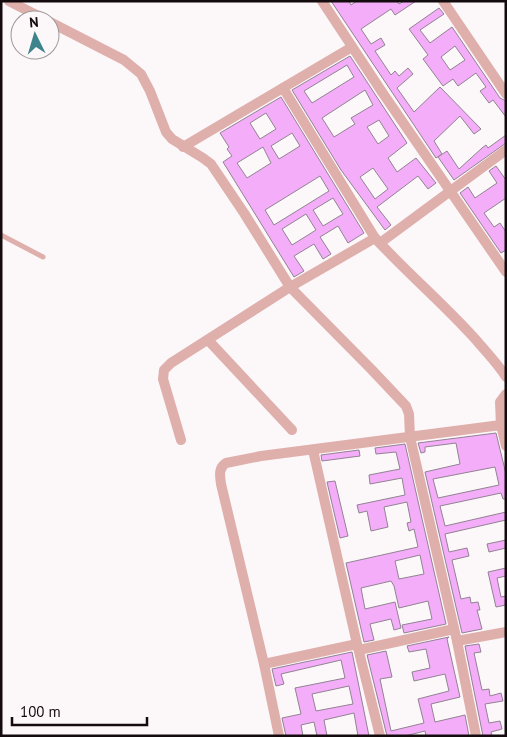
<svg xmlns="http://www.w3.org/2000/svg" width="507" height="737" font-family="'PT Sans',sans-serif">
  <rect width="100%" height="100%" fill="#fcf7f9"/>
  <g fill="#f4aef9" stroke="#928293" fill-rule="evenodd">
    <path d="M331 1H349L351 5 357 1H397L399 4 404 1H416L395 15 391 9 361 29 371 44 381 38 385 45 375 51 391 75 395 71 399 76 408 68 413 74 397 88 414 112 440 87 481 129 474 134 460 116 434 141 442 154 436 158Z"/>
    <path d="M439 8 444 14 420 30 430 43 452 27 500 98 506 101V117L493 100 489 103 480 91 486 87 476 73 458 86 453 79 443 86 423 59 428 55 409 29ZM455 46 465 60 450 70 441 57Z"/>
    <path d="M350 56 407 143 388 158 397 172 416 158 436 183 428 189 418 176 377 207 391 225 385 230 341 170 292 90ZM347 65 354 77 312 103 304 91ZM365 90 373 105 351 118 355 124 334 137 322 118ZM379 120 389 136 378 144 367 127ZM373 168 388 189 375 199 360 177Z"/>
    <path d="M281 97 364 233 348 243 338 226 320 237 331 254 323 259 314 244 294 256 304 271 294 277 223 162 232 156 227 149 229 147 220 133ZM266 113 276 129 260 139 250 123ZM292 133 300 146 279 159 271 146ZM263 147 271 163 247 178 237 163ZM320 176 329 191 274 225 265 210ZM333 198 343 214 323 226 313 210ZM306 214 316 230 292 245 282 229Z"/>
    <path d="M506 135V143L454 180 438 157 447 151 459 169 482 148 486 145 488 148Z"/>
    <path d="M496 166 506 180V198L484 213 494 227 500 223 506 232V250L501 253 460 193 468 187 475 198 497 183 489 171Z"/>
    <path d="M496 433 506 474V499H503L501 493 440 506 445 526 506 512V520L445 534 449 552 467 548 469 556 452 560 461 599 470 597 471 603 478 602 480 610H477L482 629 462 633 425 472 460 464 456 443 425 447V452L421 453 418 443ZM495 467 499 485 438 498 433 479Z"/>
    <path d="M405 444 446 624 404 633 402 625 432 619 428 601 399 608 394 586 391 581 361 588 365 609 395 602 401 628 394 630 391 619 370 624 374 640 364 642 346 563 418 547 414 529 409 531 407 523 411 522 407 502 384 507 388 527 371 531 367 511 359 513 357 505 405 495 402 478 370 484 369 475 400 469 396 452 376 454 375 448ZM420 555 424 574 399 579 395 561Z"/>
    <path d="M359 450 360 456 322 461 321 455Z"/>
    <path d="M335 481 348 536 340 538 327 482Z"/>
    <path d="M506 540V548L489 552 487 544Z"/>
    <path d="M506 568V576L497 578 501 597 506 596V605L496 607 488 572Z"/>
    <path d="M449 637 447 639 460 697 431 704 435 722 465 715 469 736H426L425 731 405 736H387L367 655 386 651 392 677 380 679 391 731 424 723 418 699 449 691 445 674 414 681 412 672 430 668 426 649 409 652 407 646Z"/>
    <path d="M479 644 481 652 474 653 482 690 489 689 490 696 501 693 503 701 485 704 489 723 500 721 502 729 491 732 492 736H483L465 646Z"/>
    <path d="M352 652 369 736H358L354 713 324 720 327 736H317L314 722 301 725 303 736H286L282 718 301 714 295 688 345 678 341 660 281 674 284 684 276 686 272 669ZM349 686 353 704 316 711 312 694Z"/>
  </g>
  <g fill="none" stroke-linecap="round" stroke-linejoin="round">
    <path stroke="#dfafac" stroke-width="5" d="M1 235 43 257"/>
    <g stroke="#dfafac" stroke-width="10">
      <path d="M9 1 46 20"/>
      <path d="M322 1 382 92 506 272"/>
      <path d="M443 1 506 94"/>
      <path d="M50 22 124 60 141 74 150 91 166 132 172 139 203 158 211 164 244 213 290 287 372 370 406 406 409 414 410 437 457 641 476 736"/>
      <path d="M283 88 375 238C408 274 445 305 477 341 487 353 498 364 506 377"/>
      <path d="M183 147 352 47"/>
      <path d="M380 243 506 150"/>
      <path d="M208 340 292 430"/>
      <path d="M501 425 500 402 506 394"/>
      <path d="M181 440 163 379 164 370 171 363 290 287 375 238"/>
      <path d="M313 450 357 644 380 736"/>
      <path d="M457 641 506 632"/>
      <path d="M359 650 454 629"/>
      <path d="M264 664 357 644"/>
      <path d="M279 736 264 664 221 484C220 476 218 468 226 463L261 456 501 425 506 446"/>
    </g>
  </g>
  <rect width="507" height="737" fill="none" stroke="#140b0e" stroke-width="5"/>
  <g transform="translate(35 35) rotate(355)"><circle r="24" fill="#fcf7f9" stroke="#9f999b"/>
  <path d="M0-4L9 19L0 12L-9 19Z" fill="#3d848c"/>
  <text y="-8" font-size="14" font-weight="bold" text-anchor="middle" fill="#140b0e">N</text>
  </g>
  <path d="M12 717v8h135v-8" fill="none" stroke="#140b0e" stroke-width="2.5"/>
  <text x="20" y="717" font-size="15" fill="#140b0e" stroke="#fcf7f9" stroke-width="4" paint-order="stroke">100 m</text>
</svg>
